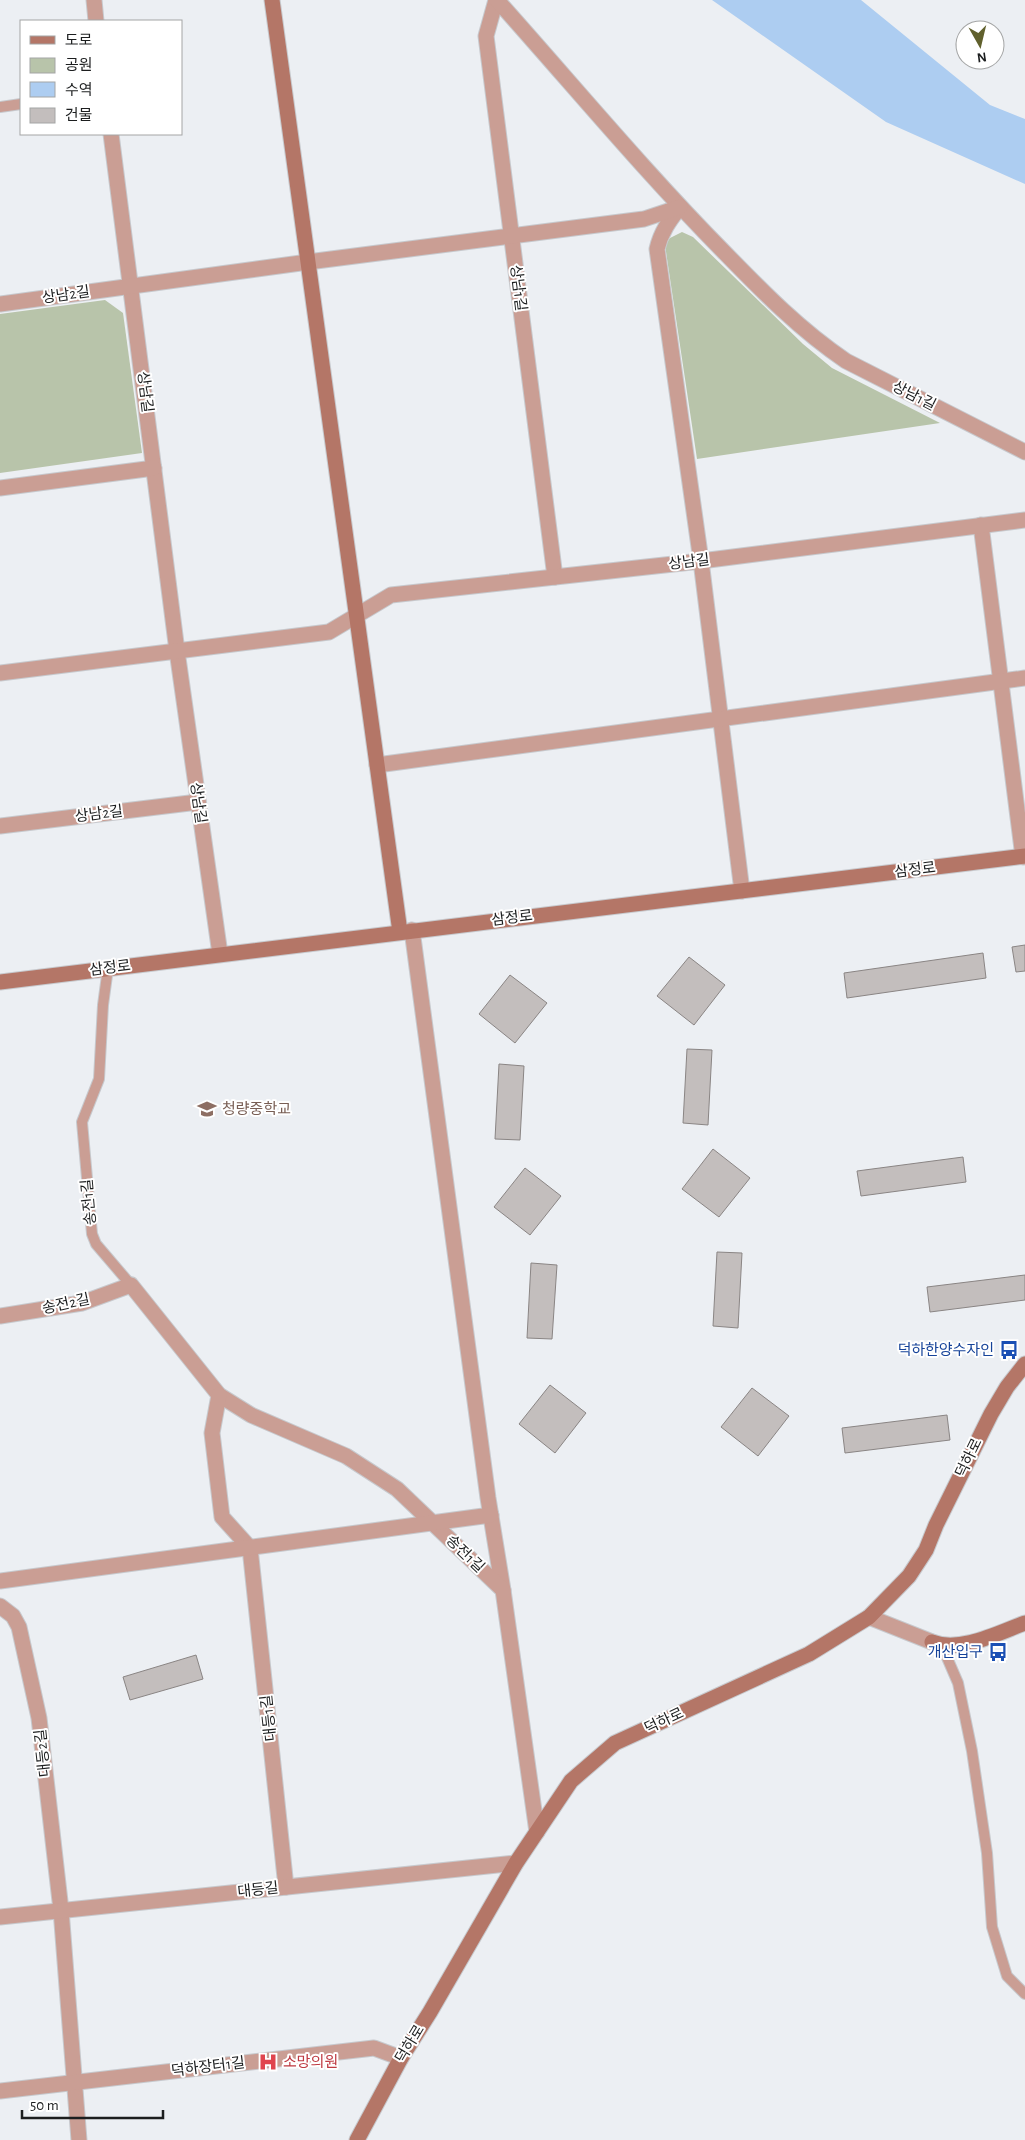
<svg xmlns="http://www.w3.org/2000/svg" width="1025" height="2140" font-family="'Alegreya Sans','Noto Sans KR',sans-serif">
  <rect width="100%" height="100%" fill="#eceff3"/>
  <g fill="#b8c4aa">
    <path d="M682 232 693 237 803 344 832 368 940 423 697 459 665 245 670 238Z"/>
    <path d="M105 300 123 313 142 453 0 473V314Z"/>
  </g>
  <path fill="#adcdf1" d="M712 0H861L990 105 1025 119V184L886 122Z"/>
  <g fill="#c3bebd" stroke="#8a8584">
    <path d="M1025 945V971L1016 972 1012 947Z"/>
    <path d="M983 953 986 978 847 998 844 973Z"/>
    <path d="M689 957 725 985 694 1025 657 996Z"/>
    <path d="M510 975 547 1003 515 1043 479 1014Z"/>
    <path d="M687 1049 712 1050 708 1125 683 1123Z"/>
    <path d="M499 1064 524 1066 520 1140 495 1139Z"/>
    <path d="M713 1149 750 1178 719 1217 682 1189Z"/>
    <path d="M963 1157 966 1182 861 1196 857 1171Z"/>
    <path d="M525 1168 561 1196 530 1235 494 1207Z"/>
    <path d="M717 1252 742 1253 738 1328 713 1326Z"/>
    <path d="M531 1263 557 1265 552 1339 527 1338Z"/>
    <path d="M1025 1275V1300L930 1312 927 1287Z"/>
    <path d="M550 1385 586 1413 555 1453 519 1424Z"/>
    <path d="M752 1388 789 1416 758 1456 721 1427Z"/>
    <path d="M947 1415 950 1440 845 1453 842 1428Z"/>
    <path d="M196 1655 203 1679 130 1700 123 1677Z"/>
  </g>
  <g fill="none" stroke-linecap="round" stroke-linejoin="round">
    <g stroke="#c7c9cd" stroke-width="12">
      <g id="lane">
        <path d="M0 107 21 104"/>
        <path d="M108 968 103 1005 99 1079 82 1122 92 1234 96 1244 131 1285"/>
        <path d="M942 1646 958 1683 972 1751 987 1853 992 1927 1007 1976 1025 1994"/>
      </g>
    </g>
    <g stroke="#c7c9cd" stroke-width="17">
      <g id="street">
        <path d="M94 0 96 21"/>
        <path d="M496 0 486 36 555 577"/>
        <path d="M497 0C573 85 645 172 725 253 763 292 800 330 846 361L1025 452"/>
        <path d="M111 134 177 651 220 954"/>
        <path d="M680 207C669 221 661 232 657 249L701 561 742 891"/>
        <path d="M0 304 308 262 644 219 680 207"/>
        <path d="M0 488 154 468"/>
        <path d="M981 525 1023 857"/>
        <path d="M0 673 329 632 391 595 701 561 1025 520"/>
        <path d="M377 765 1025 678"/>
        <path d="M0 826 198 802"/>
        <path d="M412 930 488 1498 503 1590"/>
        <path d="M0 1316 82 1303 131 1285 219 1395 251 1415 346 1456 397 1489 503 1590 537 1832"/>
        <path d="M219 1395 212 1433 222 1517 250 1548 286 1887"/>
        <path d="M0 1581 491 1515"/>
        <path d="M0 1606 13 1616 19 1627 39 1718 61 1910 79 2140"/>
        <path d="M869 1617 932 1642"/>
        <path d="M0 1917 516 1863"/>
        <path d="M0 2091 374 2048 401 2058"/>
      </g>
    </g>
    <g stroke="#c7c9cd" stroke-width="17">
      <g id="secondary">
        <path d="M272 0 400 932"/>
        <path d="M0 982 1025 856"/>
        <path d="M932 1642C960 1653 998 1633 1025 1623"/>
        <path d="M357 2140 401 2058 430 2012 516 1863 571 1781 615 1743 809 1654 869 1617 909 1576 926 1550 936 1525 991 1414 1007 1387 1025 1364"/>
      </g>
    </g>
    <use href="#lane" stroke="#ca9e94" stroke-width="10"/>
    <use href="#street" stroke="#ca9e94" stroke-width="15"/>
    <use href="#secondary" stroke="#b47667" stroke-width="15"/>
  </g>
  <defs>
    <g id="school-bare" transform="scale(1.5)"><path d="M0-5L7-2L0 1L-7-2ZM-4 1L0 2.5L4 1V4Q0 6-4 4Z" fill="#8d6e63" stroke="#fff" stroke-width="2.5" paint-order="stroke"/></g>
    <g id="bus-bare" transform="scale(1.5)"><path d="M-5-6H5V4H4V6H2V4H-2V6H-4V4H-5ZM-3.5-4V0h7V-4ZM-3.5 1.2v1.5H-2V1.2ZM2 1.2v1.5H3.5V1.2Z" fill="#1a4fb4" stroke="#fff" stroke-width="2.5" paint-order="stroke"/></g>
    <g id="hospital-bare" transform="scale(1.5)"><path d="M-5-5h3v3.5h4V-5h3V5h-3V1.5h-4V5h-3Z" fill="#e0444e" stroke="#fff" stroke-width="2.5" paint-order="stroke"/></g>
  </defs>
  <g fill-rule="evenodd">
    <use href="#school-bare" x="207" y="1109"/>
    <use href="#bus-bare" x="1009" y="1350"/>
    <use href="#bus-bare" x="998" y="1652"/>
    <use href="#hospital-bare" x="268" y="2062"/>
  </g>
  <g text-anchor="middle" dominant-baseline="central" stroke-width="4" stroke-linejoin="round" paint-order="stroke">
    <g font-size="15" fill="#1c1e1f" stroke="#fff">
      <text transform="translate(518 288) rotate(83)">상남1길</text>
      <text transform="translate(66 295) rotate(-8)">상남2길</text>
      <text transform="translate(145 392) rotate(83)">상남길</text>
      <text transform="translate(914 396) rotate(27)">상남1길</text>
      <text transform="translate(689 562) rotate(-7)">상남길</text>
      <text transform="translate(198 803) rotate(82)">상남길</text>
      <text transform="translate(99 814) rotate(-7)">상남2길</text>
      <text transform="translate(915 870) rotate(-7)">삼정로</text>
      <text transform="translate(512 918) rotate(-7)">삼정로</text>
      <text transform="translate(110 968) rotate(-7)">삼정로</text>
      <text transform="translate(89 1202) rotate(-95)">송전1길</text>
      <text transform="translate(66 1304) rotate(-12)">송전2길</text>
      <text transform="translate(969 1458) rotate(-64)">덕하로</text>
      <text transform="translate(465 1554) rotate(44)">송전1길</text>
      <text transform="translate(269 1718) rotate(-96)">대등1길</text>
      <text transform="translate(664 1721) rotate(-25)">덕하로</text>
      <text transform="translate(43 1753) rotate(-96)">대등2길</text>
      <text transform="translate(258 1890) rotate(-6)">대등길</text>
      <text transform="translate(410 2044) rotate(-59)">덕하로</text>
      <text transform="translate(208 2067) rotate(-7)">덕하장터1길</text>
    </g>
    <g font-size="15" fill="#785e54" stroke="#fff" text-anchor="start">
      <text x="222" y="1109">청량중학교</text>
    </g>
    <g font-size="15" fill="#164399" stroke="#fff" text-anchor="end">
      <text x="994" y="1350">덕하한양수자인</text>
      <text x="983" y="1652">개산입구</text>
    </g>
    <g font-size="15" fill="#be3a42" stroke="#fff" text-anchor="start">
      <text x="283" y="2062">소망의원</text>
    </g>
  </g>
  <rect x="20" y="20" width="162" height="115" fill="#ffffff" stroke="#a4a5a5"/>
  <rect x="30" y="36" width="25" height="8" fill="#b47667" stroke="#a4a5a5"/>
  <text x="65" y="45" font-size="15" fill="#1c1e1f">도로</text>
  <rect x="30" y="58" width="25" height="15" fill="#b8c4aa" stroke="#a4a5a5"/>
  <text x="65" y="70" font-size="15" fill="#1c1e1f">공원</text>
  <rect x="30" y="82" width="25" height="15" fill="#adcdf1" stroke="#a4a5a5"/>
  <text x="65" y="95" font-size="15" fill="#1c1e1f">수역</text>
  <rect x="30" y="108" width="25" height="15" fill="#c3bebd" stroke="#a4a5a5"/>
  <text x="65" y="120" font-size="15" fill="#1c1e1f">건물</text>
  <g transform="translate(980 45) rotate(172)"><circle r="24" fill="#ffffff" stroke="#a4a5a5"/>
  <path d="M0-4L9 19L0 12L-9 19Z" fill="#60602d"/>
  <text y="-8" font-size="14" font-weight="bold" text-anchor="middle" fill="#1c1e1f">N</text>
  </g>
  <path d="M22 2110v8h141v-8" fill="none" stroke="#1c1e1f" stroke-width="2.5"/>
  <text x="30" y="2110" font-size="15" fill="#1c1e1f" stroke="#ffffff" stroke-width="4" paint-order="stroke">50 m</text>
</svg>
